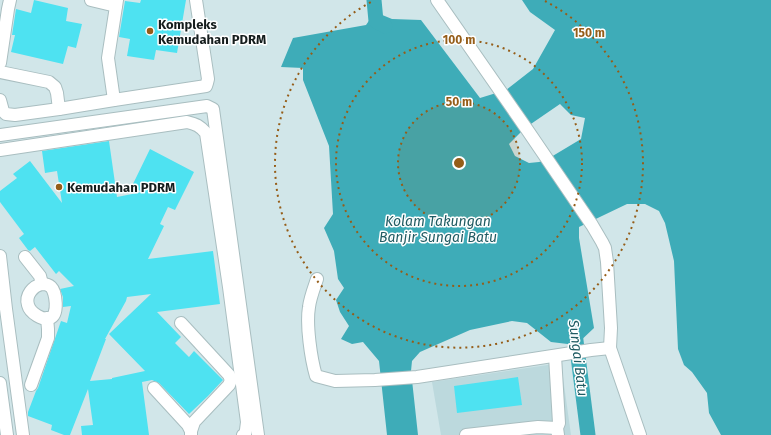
<svg xmlns="http://www.w3.org/2000/svg" width="771" height="435" font-family="'Fira Sans',sans-serif">
  <rect width="100%" height="100%" fill="#d1e6e9"/>
  <path fill="#bcd9dd" d="M561 363 571 435H441L432 382Z"/>
  <path fill="#3eacb8" fill-rule="evenodd" d="M522 0H771V435H721L709 413 707 393 692 372 684 365 678 349 674 261 665 223 659 211 645 204H627L579 227V238L594 328 576 345 551 342 527 323 512 321 470 330 420 352 412 361 411 371 418 435H387L379 361 363 342 352 344 341 339 349 326 340 312 336 300 344 288 338 279 334 251 324 228 333 214 329 146 303 80V68L281 67 293 38 366 25 375 12 392 19 421 20 480 98 506 90 533 69 555 30 530 12ZM560 104 571 115 585 118 581 139 546 160 539 162 529 163 515 156 509 144 525 128Z"/>
  <g fill="none" stroke-linecap="round" stroke-linejoin="round">
    <g stroke="#3eacb8" stroke-width="15">
      <path d="M374 0 376 21 385 26"/>
      <path d="M574 325 588 435"/>
    </g>
  </g>
  <g fill="#4ee2f1" fill-rule="evenodd">
    <path d="M34 0 68 8 66 21 82 24 76 48 68 46 63 64 11 52 15 35H12L16 9 31 13Z"/>
    <path d="M141 0H186L177 53 156 50 154 60 127 56 130 39 119 37 125 1 140 3Z"/>
    <path d="M109 141 117 197 142 192 132 186 150 149 194 172 175 210 168 207 160 224 164 226 148 259 213 251 220 304 157 312 181 337 175 343 189 357 194 351 223 380 208 396 189 414 159 383 152 380 142 382 149 435H82L81 426 93 425 88 389 70 435H64L51 430 52 425 28 416V412L36 391 38 388 61 321 67 323 71 306 63 307V297L60 289 74 286 59 271 56 274 35 247 30 251 28 250 19 238 24 234 0 202V191L17 178 13 174 30 161 62 203 57 171 45 173 42 151ZM151 294 109 334 145 371 112 378V379L90 381 106 339H105L126 301 127 297Z"/>
    <path d="M518 377 522 405 457 413 454 386Z"/>
  </g>
  <g fill="none" stroke-linecap="round" stroke-linejoin="round">
    <g stroke="#a9bec0" stroke-width="14">
      <g id="minor">
        <path d="M91 0 116 6"/>
        <path d="M437 0 528 131 592 225 602 242 605 248 607 262 611 328 610 348 640 435"/>
        <path d="M0 63 8 9 10 0"/>
        <path d="M0 72 49 82 55 87 57 93 59 109"/>
        <path d="M0 100 3 111 6 114 15 115 59 109 114 100 206 86 207 83 208 79 196 0"/>
        <path d="M114 100 108 58 117 0"/>
        <path d="M0 135 207 106 213 109 258 435"/>
        <path d="M0 150 187 122C196 124 200 126 206 133L229 287 247 422 246 430 245 434 243 435"/>
        <path d="M0 256 6 309 23 435"/>
        <path d="M25 257 40 276 42 284"/>
        <path d="M317 279C314 288 310 298 309 307 306 325 311 359 316 376L335 381 375 380 417 377 591 350 610 348"/>
        <path d="M42 284C45 284 48 284 51 287 56 292 59 315 50 318 43 321 30 313 28 305 25 295 33 286 42 284Z"/>
        <path d="M181 323 229 375 231 380 229 385 194 422 191 431V435"/>
        <path d="M555 356 559 423 557 428 558 435"/>
        <path d="M0 383 7 435"/>
        <path d="M31 385 48 338V329L47 318"/>
        <path d="M154 388 188 425 191 431"/>
        <path d="M466 435 538 427 557 428"/>
      </g>
    </g>
    <use href="#minor" stroke="#fff" stroke-width="12"/>
  </g>
  <circle cx="459" cy="163" r="61" fill="#955d18" fill-opacity=".12"/>
  <g fill="none" stroke="#955d18" stroke-width="2" stroke-dasharray="2 4">
    <circle cx="459" cy="163" r="61"/>
    <circle cx="459" cy="163" r="123"/>
    <path d="M545 1A184 184 0 1 1 373 1"/>
  </g>
  <g fill="#955d18" stroke="#fff" stroke-width="1.5">
    <circle cx="150" cy="31" r="4"/>
    <circle cx="59" cy="187" r="4"/>
  </g>
  <g text-anchor="middle" dominant-baseline="central" stroke-width="3" stroke-linejoin="round" paint-order="stroke">
    <g font-size="13" font-weight="bold" fill="#151d1d" stroke="#fff" text-anchor="start">
      <text x="158" y="24">Kompleks<tspan x="158" dy="15">Kemudahan PDRM</tspan></text>
      <text x="67" y="187">Kemudahan PDRM</text>
    </g>
    <g font-size="14" font-style="italic" fill="#205c63" stroke="#fff">
      <text x="438" y="221">Kolam Takungan<tspan x="438" dy="16">Banjir Sungai Batu</tspan></text>
      <text transform="translate(578 358) rotate(83)">Sungai Batu</text>
    </g>
  </g>
  <circle cx="459" cy="163" r="6" fill="#955d18" stroke="#fff" stroke-width="2"/>
  <g font-size="12" text-anchor="middle" font-weight="bold" fill="#955d18" stroke="#fff" stroke-width="3" stroke-linejoin="round" paint-order="stroke">
    <text x="589" y="37">150 m</text>
    <text x="459" y="44">100 m</text>
    <text x="459" y="106">50 m</text>
  </g>
</svg>
